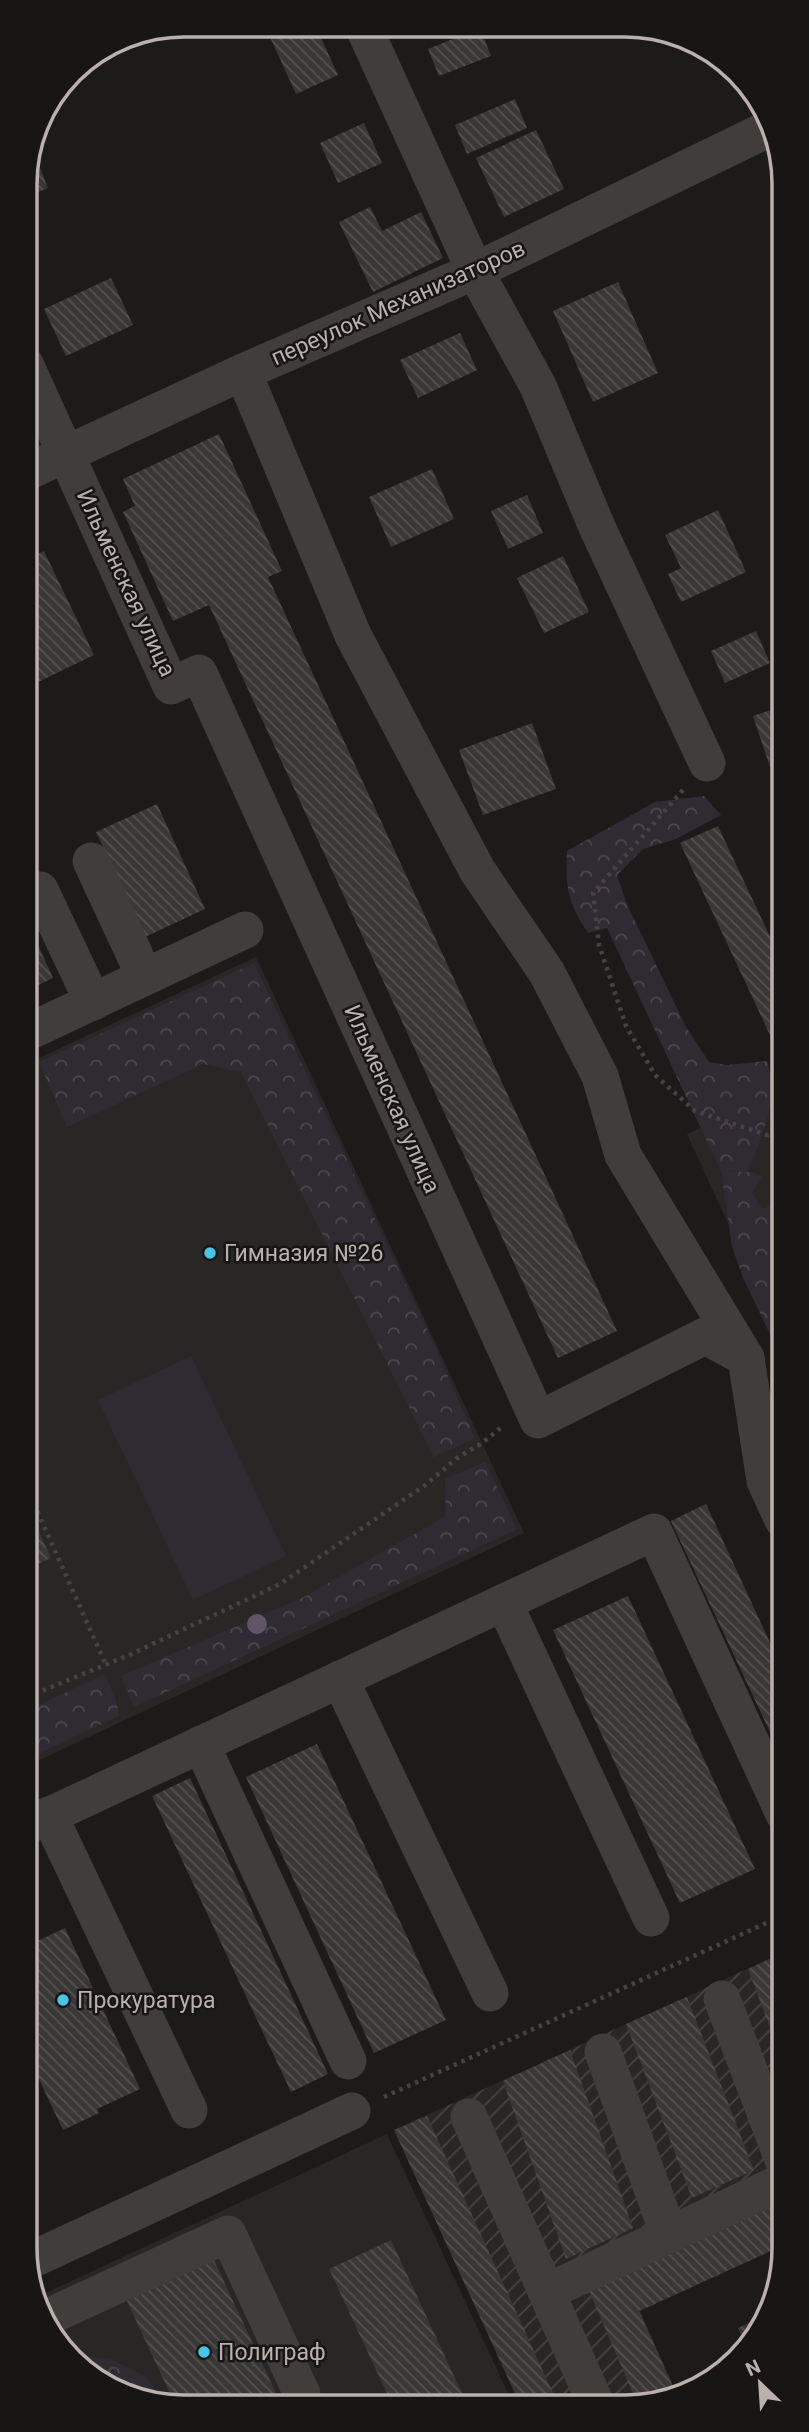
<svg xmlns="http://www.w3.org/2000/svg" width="809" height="2432" font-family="Roboto,sans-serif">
  <defs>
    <pattern id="industrial-furrows" width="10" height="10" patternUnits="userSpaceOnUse" patternTransform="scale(1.75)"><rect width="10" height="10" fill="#292726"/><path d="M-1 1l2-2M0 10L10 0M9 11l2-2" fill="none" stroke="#464443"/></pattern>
    <pattern id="forest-crowns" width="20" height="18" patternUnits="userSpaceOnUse" patternTransform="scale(1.75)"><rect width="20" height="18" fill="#302a33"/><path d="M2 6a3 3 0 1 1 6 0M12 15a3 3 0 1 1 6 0" fill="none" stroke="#4c464e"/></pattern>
    <pattern id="building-back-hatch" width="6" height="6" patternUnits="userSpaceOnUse" patternTransform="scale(1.75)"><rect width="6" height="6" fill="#3a3837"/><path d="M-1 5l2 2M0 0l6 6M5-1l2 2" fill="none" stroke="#545251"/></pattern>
  </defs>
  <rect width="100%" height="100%" fill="#1c1b1a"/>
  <g fill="#292726">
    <path d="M256 957 524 1533 27 1766 26 1064Z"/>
    <path d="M783 1090V1343L687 1134Z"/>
    <path d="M387 2134 513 2404H152L71 2361 37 2297Z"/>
  </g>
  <path fill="url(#industrial-furrows)" d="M784 1952V2245L640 2311 676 2393 656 2405 520 2404 394 2130Z"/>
  <g fill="url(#forest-crowns)">
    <path d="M704 796 721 815 676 839 643 849 617 875 626 902 686 1027 709 1062 727 1065 767 1061C780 1097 762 1137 748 1170L725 1171 750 1172 762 1176 752 1193 762 1209 783 1203V1341L770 1334 744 1280 732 1247 721 1171 607 928 588 933C568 903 565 887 567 851L655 802Z"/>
    <path d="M254 963 432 1340 475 1438 434 1457 241 1072 203 1064 67 1127 39 1062Z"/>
    <path d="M485 1462 517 1529 134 1707 121 1676 304 1597 446 1516 445 1479Z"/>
    <path d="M105 1674 116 1701 119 1716 27 1759V1711Z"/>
    <path d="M68 2355 113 2360 146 2377 164 2404H152L71 2361Z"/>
  </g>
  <path fill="#302a33" d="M191 1356 286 1556 193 1600 98 1400Z"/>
  <g fill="url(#building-back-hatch)">
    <path d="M295 25H315L338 75 296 94 270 37Z"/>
    <path d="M480 28 491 56 439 76 428 49Z"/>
    <path d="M515 99 527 128 467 154 455 125Z"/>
    <path d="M364 123 382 163 338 183 320 143Z"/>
    <path d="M536 130 564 189 504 217 476 158Z"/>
    <path d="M40 168 48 188 25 198V174Z"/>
    <path d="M370 207 382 231 421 212 443 258 373 292 339 222Z"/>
    <path d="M111 278 133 325 66 356 44 309Z"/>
    <path d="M618 282 658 373 593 402 553 311Z"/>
    <path d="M460 333 477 370 418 398 400 360Z"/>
    <path d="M219 434 282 571 268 577 617 1331 558 1358 209 605 173 621 123 512 135 506 123 479Z"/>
    <path d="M432 469 454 519 391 547 369 497Z"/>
    <path d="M527 495 543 533 508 549 491 511Z"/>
    <path d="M718 510 746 572 681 602 668 574 681 568 665 535Z"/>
    <path d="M44 551 94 655 32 685 25 672V560Z"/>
    <path d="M563 556 589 612 544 633 517 578Z"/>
    <path d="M756 631 770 663 725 683 711 651Z"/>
    <path d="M782 706V763L770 767 753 716Z"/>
    <path d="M532 723 556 789 483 815 459 750Z"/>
    <path d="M157 804 205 909 145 937 96 832Z"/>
    <path d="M718 826 783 964V1029L770 1035 680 843Z"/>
    <path d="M26 918 53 978 26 991Z"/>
    <path d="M706 1504 783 1671 784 1762 671 1521Z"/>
    <path d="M27 1505 51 1558 27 1569Z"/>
    <path d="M628 1596 755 1869 680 1903 553 1630Z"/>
    <path d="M317 1744 446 2020 374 2053 246 1777Z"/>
    <path d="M190 1778 328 2074 291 2092 152 1796Z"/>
    <path d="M65 1928 140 2089 97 2109 99 2113 63 2130 27 2054V1946Z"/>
    <path d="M784 1952V2065L748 1969Z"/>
    <path d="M687 1997 754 2170 692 2198 626 2024Z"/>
    <path d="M570 2050 633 2228 566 2259 503 2081Z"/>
    <path d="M427 2116 558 2404H520L394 2130Z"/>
    <path d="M784 2194V2245L639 2311 676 2393 656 2405H638L587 2286Z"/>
    <path d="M391 2240 467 2404H392L329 2269Z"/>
    <path d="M213 2258 281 2404H175L126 2299Z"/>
    <path d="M760 2318 747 2347 738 2328Z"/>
  </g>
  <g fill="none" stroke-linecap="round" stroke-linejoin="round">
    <g stroke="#474241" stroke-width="4.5" stroke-dasharray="3.5 5" stroke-linecap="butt">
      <path d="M683 790 593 893 599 945 626 1026 655 1075 695 1111 767 1135 783 1128"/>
      <path d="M27 1488 105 1663"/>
      <path d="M27 1697 127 1656 280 1584 424 1486 457 1458 482 1443 503 1426"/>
      <path d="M384 2097 784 1915"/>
    </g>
    <g stroke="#403d3b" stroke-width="37">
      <path d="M363 26 475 271 538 386 597 527 707 763"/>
      <path d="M25 364 171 686 199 673 538 1420 705 1336 746 1358"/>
      <path d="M243 372 353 635 477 870 547 973 600 1076 623 1155 746 1358 765 1481 783 1520"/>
      <path d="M25 473 243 372 475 271 768 129"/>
      <path d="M91 861 145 977"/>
      <path d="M40 890 93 1002"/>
      <path d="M26 1033 245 930"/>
      <path d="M504 1603 651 1918"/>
      <path d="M340 1679 490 1993"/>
      <path d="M201 1744 348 2061"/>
      <path d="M49 1815 189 2110"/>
      <path d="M27 1826 654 1532 784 1814"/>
      <path d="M722 1999 784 2162"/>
      <path d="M603 2052 669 2235"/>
      <path d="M469 2117 596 2404"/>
      <path d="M27 2262 352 2111"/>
      <path d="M547 2292 784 2181"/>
      <path d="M48 2317 228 2234 302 2394"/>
    </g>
  </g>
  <circle fill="#605566" cx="257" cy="1624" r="10"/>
  <g fill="#46c6e7" stroke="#171614" stroke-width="2.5">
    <circle cx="210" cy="1253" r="7"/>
    <circle cx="63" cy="2000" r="7"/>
    <circle cx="204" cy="2352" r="7"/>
  </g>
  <g text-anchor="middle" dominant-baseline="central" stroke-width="5" stroke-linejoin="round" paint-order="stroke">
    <g font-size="23" fill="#bab0ad" stroke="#171614">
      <text transform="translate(398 303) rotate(-24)">переулок Механизаторов</text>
      <text transform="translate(126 583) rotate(65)">Ильменская улица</text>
      <text transform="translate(392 1099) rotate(66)">Ильменская улица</text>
    </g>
    <g font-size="23" fill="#bab0ad" stroke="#171614" text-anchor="start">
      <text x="224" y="1253">Гимназия №26</text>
      <text x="77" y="2000">Прокуратура</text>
      <text x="218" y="2352">Полиграф</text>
    </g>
  </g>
  <path d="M0 0H809V2432H0ZM184 37H625A147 147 0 0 1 772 184V2248A147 147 0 0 1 625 2395H184A147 147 0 0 1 37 2248V184A147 147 0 0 1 184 37Z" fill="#171614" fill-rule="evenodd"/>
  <path fill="none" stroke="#bab0ad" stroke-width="3.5" d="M184 37H625A147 147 0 0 1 772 184V2248A147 147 0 0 1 625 2395H184A147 147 0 0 1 37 2248V184A147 147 0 0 1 184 37Z"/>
  <g transform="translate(760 2383) rotate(335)" stroke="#171614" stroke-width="5" paint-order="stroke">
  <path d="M0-5L12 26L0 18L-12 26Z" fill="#bab0ad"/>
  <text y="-10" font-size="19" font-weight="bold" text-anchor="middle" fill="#bab0ad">N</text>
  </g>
</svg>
